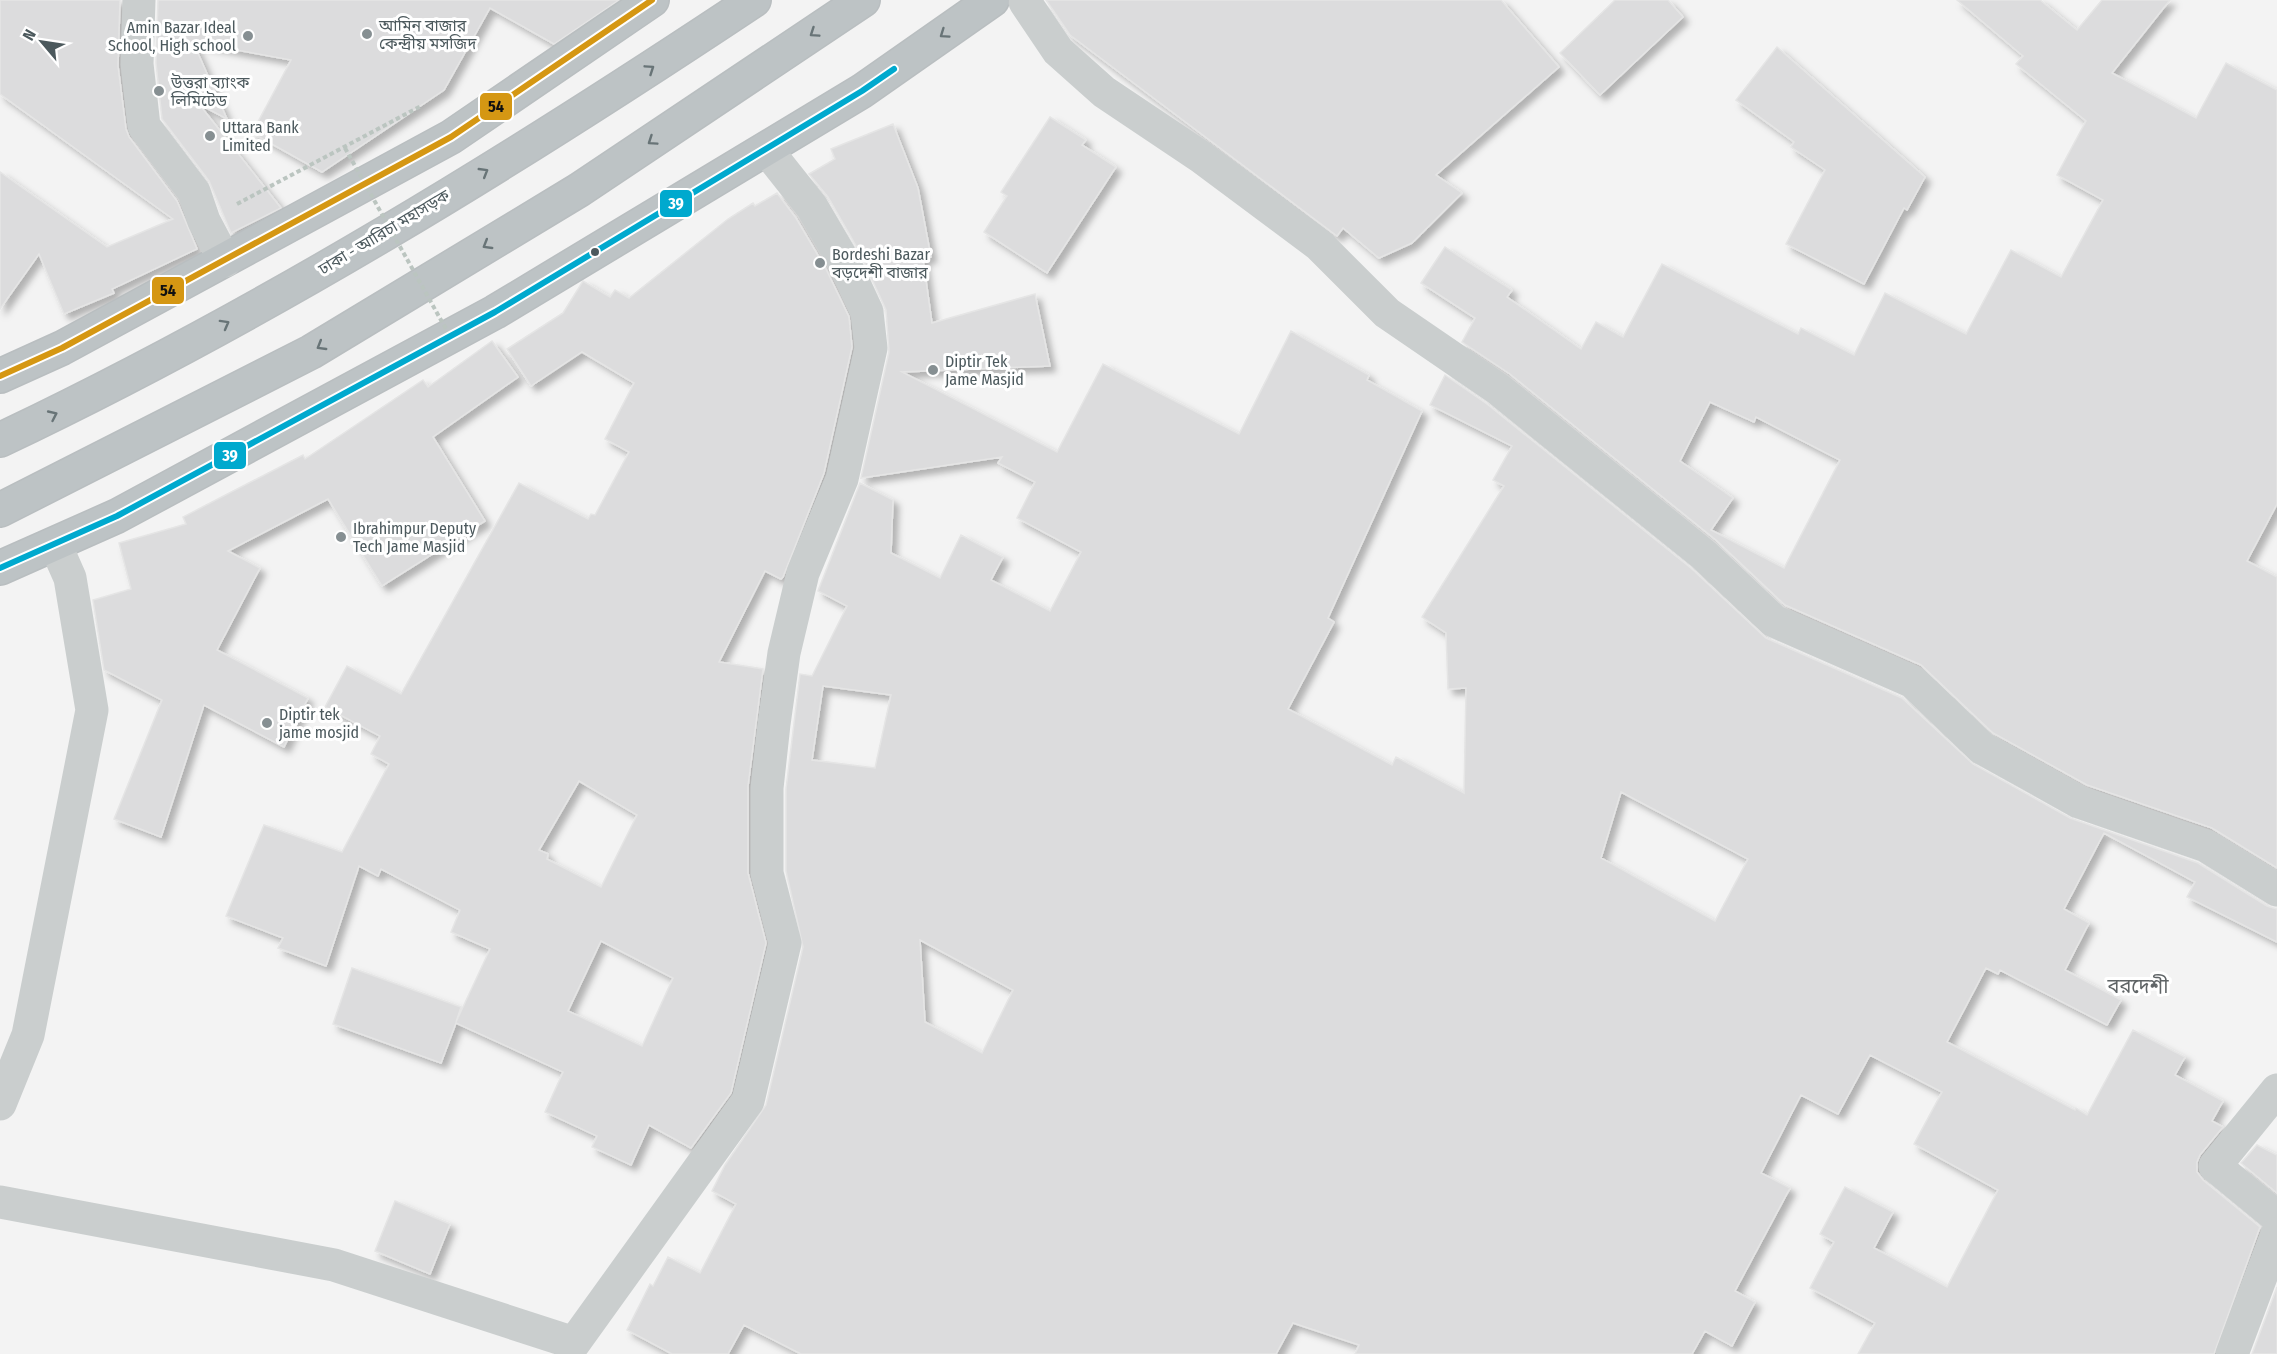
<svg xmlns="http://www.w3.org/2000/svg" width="2277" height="1354" font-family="'Fira Sans Condensed','Noto Sans Bengali',sans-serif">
  <defs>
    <filter id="shadow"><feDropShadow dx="5.5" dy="5.5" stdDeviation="3" flood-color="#0004"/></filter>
  </defs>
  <rect width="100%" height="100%" fill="#f3f3f3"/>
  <g fill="#dcdcdd" stroke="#e5e5e5" stroke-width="1.5" fill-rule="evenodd" filter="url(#shadow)">
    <path d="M0 0H120L118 66 126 129 129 137 177 201 197 249 112 289 114 293 64 314 39 254 0 309V172L107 247 173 219 0 94Z"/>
    <path d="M158 0H619L554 44 490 8 444 90 322 172 252 133 291 60 193 42 227 119 199 104 281 208 231 233 209 181 162 119 156 63Z"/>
    <path d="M1046 0H1501L1559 67 1436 175 1462 193 1412 243 1379 258 1343 228 1337 236 1070 35Z"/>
    <path d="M1615 0H1668L1683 17 1600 95 1560 53Z"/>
    <path d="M1957 0H2040L2077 30 2102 0H2170L2112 73 2196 118 2226 63 2277 90V504L2247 561 2277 577V868L2212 828 2087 785 1993 733 1921 665 1785 605 1716 540 1510 374 1462 342 1475 318 1421 283 1445 247 1512 290 1507 297 1581 349 1596 322 1623 337 1662 264 1798 334 1801 328 1854 355 1885 293 1966 334 2011 250 2061 277 2103 200 2057 175 2086 121 2016 64 2023 56ZM1710 402 1754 422 1756 417 1840 460 1784 568 1711 530 1733 498 1680 461Z"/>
    <path d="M1777 47 1925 177 1907 210 1904 208 1864 284 1786 244 1825 170 1791 147 1794 142 1736 100Z"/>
    <path d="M1050 117 1086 140 1082 145 1116 167 1047 273 984 232 1007 196 1001 192Z"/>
    <path d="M893 124 918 188 931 257 923 259 932 323 1035 294 1050 366 902 372 1057 452 1103 364 1239 434 1291 331 1369 375 1367 380 1422 411 1328 618 1334 622 1288 709 1392 765 1396 757 1464 793 1466 688 1448 689 1446 633 1422 617 1504 486 1493 480 1512 446 1430 405 1445 375 1487 404 1692 569 1766 638 1902 698 1973 764 2070 818 2198 863 2267 906 2277 909V942L2187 897 2195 882 2104 833 2064 909 2089 923 2065 970 2121 1000 2107 1025 2000 970 1998 974 1986 968 1947 1042 2075 1110 2076 1108 2087 1115 2133 1030 2185 1057 2175 1075 2223 1101 2212 1121 2223 1127 2200 1155 2197 1162V1172L2203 1180 2260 1227 2214 1354H1858L1875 1323 1810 1288 1834 1242 1820 1234 1845 1187 1893 1212 1874 1248 1947 1287 1998 1190 1914 1144 1942 1092 1870 1055 1838 1114 1801 1095 1761 1173 1790 1188 1735 1291 1755 1302 1732 1346 1705 1331 1692 1354H1355L1359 1345 1293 1323 1276 1354H801L744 1325 728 1354H672L627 1330 650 1284 653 1286 668 1257 700 1273 736 1204 712 1191 725 1165 766 1105 803 947 786 871V789L800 674 812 676 847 606 818 591 860 483 893 500 891 553 940 578 961 535 1003 557 991 580 1050 611 1081 552 1017 518 1035 482 998 463 1002 457 861 478 889 352 886 310 859 251 828 197 809 174 835 159 831 149ZM823 686 891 695 875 768 812 760ZM1621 792 1748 859 1715 921 1601 858ZM920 940 1013 990 982 1053 925 1022Z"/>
    <path d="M777 193 796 218 826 269 849 317 852 347 824 473 783 577 781 579 765 571 719 662 763 669 748 786V873L766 943 731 1093 691 1148 649 1125 631 1165 592 1147 597 1136 545 1112 563 1072 456 1023 441 1063 333 1024 352 968 461 1007 456 1022 490 949 451 932 460 910 381 869 378 876 359 866 326 966 278 948 283 938 226 916 264 825 342 852 389 764 371 754 380 736 325 707 347 666 401 694 519 483 588 519 591 514 595 515 629 452 605 439 634 383 582 352 531 386 507 349 563 313 583 281 610 297 615 290 629 298 728 219 753 203 755 206ZM579 781 637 815 601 887 547 859 548 854 539 850ZM601 941 673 978 642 1046 568 1011Z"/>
    <path d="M492 341 518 377 433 437 485 521 382 586 328 499 228 551 260 568 217 650 308 698 284 747 204 705 161 837 114 819 162 700 104 670 93 600 131 589 119 543 186 524 183 517 303 455 305 459 423 380 428 387Z"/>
    <path d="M2257 1145 2277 1155V1193L2241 1163Z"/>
    <path d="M395 1201 450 1224 430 1274 375 1251Z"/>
    <path d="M2277 1287V1354H2252Z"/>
  </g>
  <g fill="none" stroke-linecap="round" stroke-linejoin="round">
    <g stroke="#b9bec0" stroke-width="36">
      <g id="highway">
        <path d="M0 376 62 348 451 137 652 0"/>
        <path d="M0 440C263 315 512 161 754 0"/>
        <path d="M0 510 311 352 579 190 863 0"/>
        <path d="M0 568 117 516 495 312 862 91 992 0"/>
      </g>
    </g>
    <path stroke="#bbc5c0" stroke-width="4" stroke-dasharray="4.5 3" stroke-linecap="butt" d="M237 204 421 106"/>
    <g stroke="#cacece" stroke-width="33">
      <path d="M139 0 137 64 144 126 194 192 204 221 225 261"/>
      <path d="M1025 2 1058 51 1104 92 1201 157 1319 245 1387 313 1498 389 1704 555 1774 621 1913 682 1982 748 2079 802 2206 846 2277 890"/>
      <path d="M2277 1090 2215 1166 2277 1217"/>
      <path d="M0 1104 28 1035 92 710 70 578 55 544"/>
      <path d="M0 1202 334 1265 574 1343 748 1101 785 943 767 873V788L774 724 784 653 803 573 842 479 871 348 867 312 843 260 812 207 766 149"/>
      <path d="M2232 1354 2277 1234"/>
    </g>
    <use href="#highway" stroke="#bdc3c5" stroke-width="33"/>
    <path stroke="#bbc5c0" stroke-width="4" stroke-dasharray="4.5 3" stroke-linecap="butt" d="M345 148 451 338"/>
    <g stroke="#fff" stroke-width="10">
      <path id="bus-1" d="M0 376 62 348 451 137 652 0"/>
    </g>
    <g stroke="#fff" stroke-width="10">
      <path id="bus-2" d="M0 568 117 516 495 312 862 91 894 69"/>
    </g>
    <use href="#bus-1" stroke="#d59713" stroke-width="6"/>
    <use href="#bus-2" stroke="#00a9ce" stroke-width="6"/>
  </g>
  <defs><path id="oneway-chevron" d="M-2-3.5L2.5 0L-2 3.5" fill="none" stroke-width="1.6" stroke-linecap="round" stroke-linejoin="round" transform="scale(1.5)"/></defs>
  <g stroke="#687477">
    <use href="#oneway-chevron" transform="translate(814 33) rotate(146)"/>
    <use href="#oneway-chevron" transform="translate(944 34) rotate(145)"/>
    <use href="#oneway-chevron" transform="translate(650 69) rotate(-34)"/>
    <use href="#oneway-chevron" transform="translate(652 141) rotate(146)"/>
    <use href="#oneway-chevron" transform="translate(484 172) rotate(-31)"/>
    <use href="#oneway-chevron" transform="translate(487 245) rotate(149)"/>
    <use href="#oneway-chevron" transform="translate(225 324) rotate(-29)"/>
    <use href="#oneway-chevron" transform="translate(321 346) rotate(149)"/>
    <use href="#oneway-chevron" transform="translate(53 415) rotate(-25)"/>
  </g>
  <g fill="#868f92" stroke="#fff" stroke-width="2">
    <circle cx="367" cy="34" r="6"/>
    <circle cx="248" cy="36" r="6"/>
    <circle cx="159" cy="91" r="6"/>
    <circle cx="210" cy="136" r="6"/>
    <circle cx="820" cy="263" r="6"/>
    <circle cx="933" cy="370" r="6"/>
    <circle cx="341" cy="537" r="6"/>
    <circle cx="267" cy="723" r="6"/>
  </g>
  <circle fill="#4c595d" stroke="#fff" stroke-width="2" cx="595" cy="252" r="5"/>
  <g text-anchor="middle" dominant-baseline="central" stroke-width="6" stroke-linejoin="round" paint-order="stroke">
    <g font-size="16" fill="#4c595d" stroke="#fff" text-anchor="start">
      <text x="379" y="25">আমিন বাজার<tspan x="379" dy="18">কেন্দ্রীয় মসজিদ</tspan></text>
      <text x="236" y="27" text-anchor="end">Amin Bazar Ideal<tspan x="236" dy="18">School, High school</tspan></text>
      <text x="171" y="82">উত্তরা ব্যাংক<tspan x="171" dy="18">লিমিটেড</tspan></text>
      <text x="222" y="127">Uttara Bank<tspan x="222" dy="18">Limited</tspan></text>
      <text x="832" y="254">Bordeshi Bazar<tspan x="832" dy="18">বড়দেশী বাজার</tspan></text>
      <text x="945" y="361">Diptir Tek<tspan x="945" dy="18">Jame Masjid</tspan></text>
      <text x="353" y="528">Ibrahimpur Deputy<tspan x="353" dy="18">Tech Jame Masjid</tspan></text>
      <text x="279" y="714">Diptir tek<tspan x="279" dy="18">jame mosjid</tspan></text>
    </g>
    <g font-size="16" fill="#4c595d" stroke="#fff">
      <text transform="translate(384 232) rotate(-31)">ঢাকা - আরিচা মহাসড়ক</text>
    </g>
    <g font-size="20" fill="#5f6466" stroke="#fff">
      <text x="2138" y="986">বরদেশী</text>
    </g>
  </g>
  <g stroke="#fff" stroke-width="2">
    <rect x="479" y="92" width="34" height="29" rx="6" fill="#d59713"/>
    <rect x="659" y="189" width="34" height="29" rx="6" fill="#00a9ce"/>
    <rect x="151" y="276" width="34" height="29" rx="6" fill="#d59713"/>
    <rect x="213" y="441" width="34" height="29" rx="6" fill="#00a9ce"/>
  </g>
  <g font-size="16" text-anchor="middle" font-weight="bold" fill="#fff">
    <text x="676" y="209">39</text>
    <text x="230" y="461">39</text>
  </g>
  <g font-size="16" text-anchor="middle" font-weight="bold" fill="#111">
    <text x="496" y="112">54</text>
    <text x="168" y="296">54</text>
  </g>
  <g transform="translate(42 42) rotate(299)" stroke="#ffffff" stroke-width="4.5" paint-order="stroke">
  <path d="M0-4.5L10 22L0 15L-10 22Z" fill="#4c595d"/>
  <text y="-9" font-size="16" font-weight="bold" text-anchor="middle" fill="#4c595d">N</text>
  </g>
</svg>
